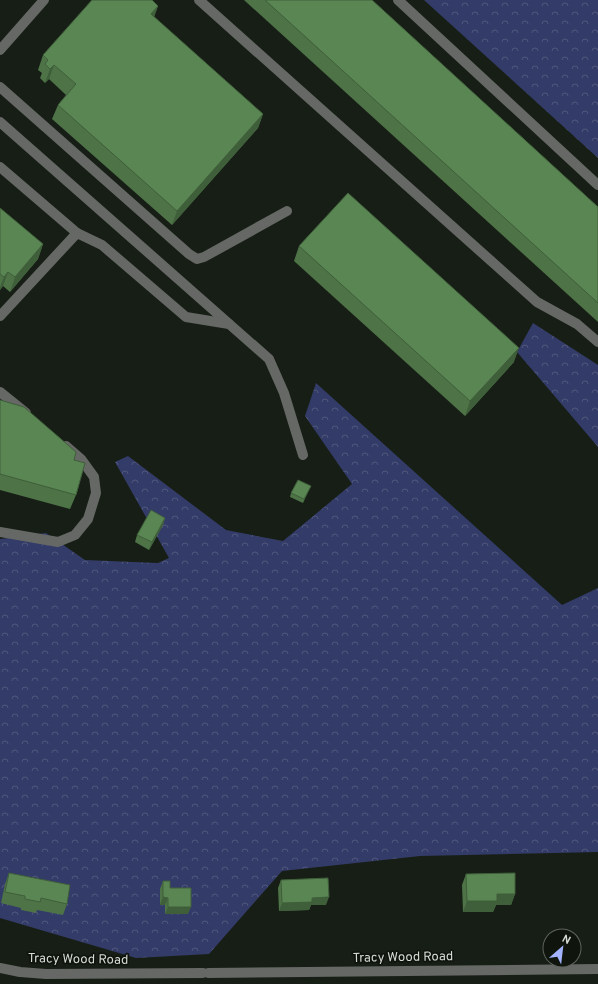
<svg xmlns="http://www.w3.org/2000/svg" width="598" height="984" font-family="Overpass,sans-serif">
  <defs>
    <pattern id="forest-crowns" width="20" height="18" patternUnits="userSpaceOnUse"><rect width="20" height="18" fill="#333b68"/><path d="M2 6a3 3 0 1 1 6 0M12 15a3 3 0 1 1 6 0" fill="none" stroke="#50577d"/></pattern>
  </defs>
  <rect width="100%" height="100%" fill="#171e16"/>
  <g fill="url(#forest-crowns)">
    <path d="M424 0H598V158Z"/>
    <path d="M533 323 598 365V447L517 352Z"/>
    <path d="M316 383 562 605 598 588V852L420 856 282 871 209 954 136 958 0 918V539L46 533 85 560 158 563 169 558 115 462 128 456 226 530 283 541 352 484 305 416Z"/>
  </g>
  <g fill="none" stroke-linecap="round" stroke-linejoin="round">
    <g stroke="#656864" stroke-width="10">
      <path d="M199 0 537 302 577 324 598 342"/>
      <path d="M398 0 598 185"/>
      <path d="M0 50 44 0"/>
      <path d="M0 87 189 254 197 259 204 257 287 211"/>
      <path d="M0 122 269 359 284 393 303 455"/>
      <path d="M0 167 77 233 102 245 186 317 229 324"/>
      <path d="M0 316 77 233"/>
      <path d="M0 392 26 413"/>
      <path d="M0 532 58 542 75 535 88 519 96 493 94 477 81 459 66 446"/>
      <path d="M0 968 20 972 46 974 203 973"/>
      <path d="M208 973 598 969"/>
    </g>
  </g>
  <g fill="#4d7347">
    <path d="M244 0H372L598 207V322Z"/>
    <path d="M158 6 154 17 263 114 258 128 172 225 52 119 58 105 66 95 49 79 45 83 40 78 42 73 38 70 43 55Z"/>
    <path d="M0 208 43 244 38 259 10 292 3 286 0 290Z"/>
    <path d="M299 246 514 362 465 416 294 261Z"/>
    <path d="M0 400 74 460 76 495 70 509 0 490Z"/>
    <path d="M309 490 303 503 290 497 291 493Z"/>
    <path d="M165 518 163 525 149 550 135 542 137 535Z"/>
    <path d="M9 873 67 904 63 915 37 910 36 913 21 910V908L1 903 5 884Z"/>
    <path d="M466 874 515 894 511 905H496L493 912H463L462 885Z"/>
    <path d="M281 880 326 905H311L309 910 279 911 278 888Z"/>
    <path d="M163 881 170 888 188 914H165V905H160V889Z"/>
  </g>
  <g fill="#3f5e3a">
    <path d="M158 6 153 20 151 14Z"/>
    <path d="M54 65 49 79 45 83 50 69Z"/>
    <path d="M263 114 258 128 172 225 177 211Z"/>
    <path d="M43 244 38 259 10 292 15 277Z"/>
    <path d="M8 272 3 286 0 290V287L4 277Z"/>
    <path d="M519 348 514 362 465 416 470 401Z"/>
    <path d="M165 518 163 525 149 550 152 542Z"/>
    <path d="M497 894H515L511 905H496L493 912H463L467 901Z"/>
    <path d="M163 897 168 898 165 905H160Z"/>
    <path d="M329 897 326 905H311L309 910 279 911 282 903 312 898Z"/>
    <path d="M168 907H191L188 914H165Z"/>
  </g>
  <g fill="#5a8653" stroke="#3f5e3a">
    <path d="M92 0H152L158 6 151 14 263 114 177 211 58 105 76 84 54 65 50 69 45 64 48 60 43 55Z"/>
    <path d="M265 0H372L598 207V303Z"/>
    <path d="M348 193 519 348 470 401 299 246Z"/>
    <path d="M0 208 43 244 15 277 8 272 4 277 0 274Z"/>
    <path d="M0 400 24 407 76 452 74 460 85 463 76 495 0 474Z"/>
    <path d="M298 480 311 486 304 499 291 493Z"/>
    <path d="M151 510 165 518 152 542 137 535Z"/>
    <path d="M9 873 70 885 67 904 41 898 40 902 25 899V896L5 892Z"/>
    <path d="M515 873V894H497V901H467L466 874Z"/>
    <path d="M328 878 329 897 312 898V902L282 903 281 880Z"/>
    <path d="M163 881H170V888H191V907H168V898L163 897Z"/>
  </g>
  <g text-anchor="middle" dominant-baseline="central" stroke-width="3.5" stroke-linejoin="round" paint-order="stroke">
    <g font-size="13" fill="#d6dbd6" stroke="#0f150d">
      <text transform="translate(403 958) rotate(-1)">Tracy Wood Road</text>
      <text transform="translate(78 960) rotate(1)">Tracy Wood Road</text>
    </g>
  </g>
  <g transform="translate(562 948) rotate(28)"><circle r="19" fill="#0f150d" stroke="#5f645d"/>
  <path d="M0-3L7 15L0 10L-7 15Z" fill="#a2b2fd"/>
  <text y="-6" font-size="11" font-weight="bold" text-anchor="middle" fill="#d6dbd6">N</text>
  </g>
</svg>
